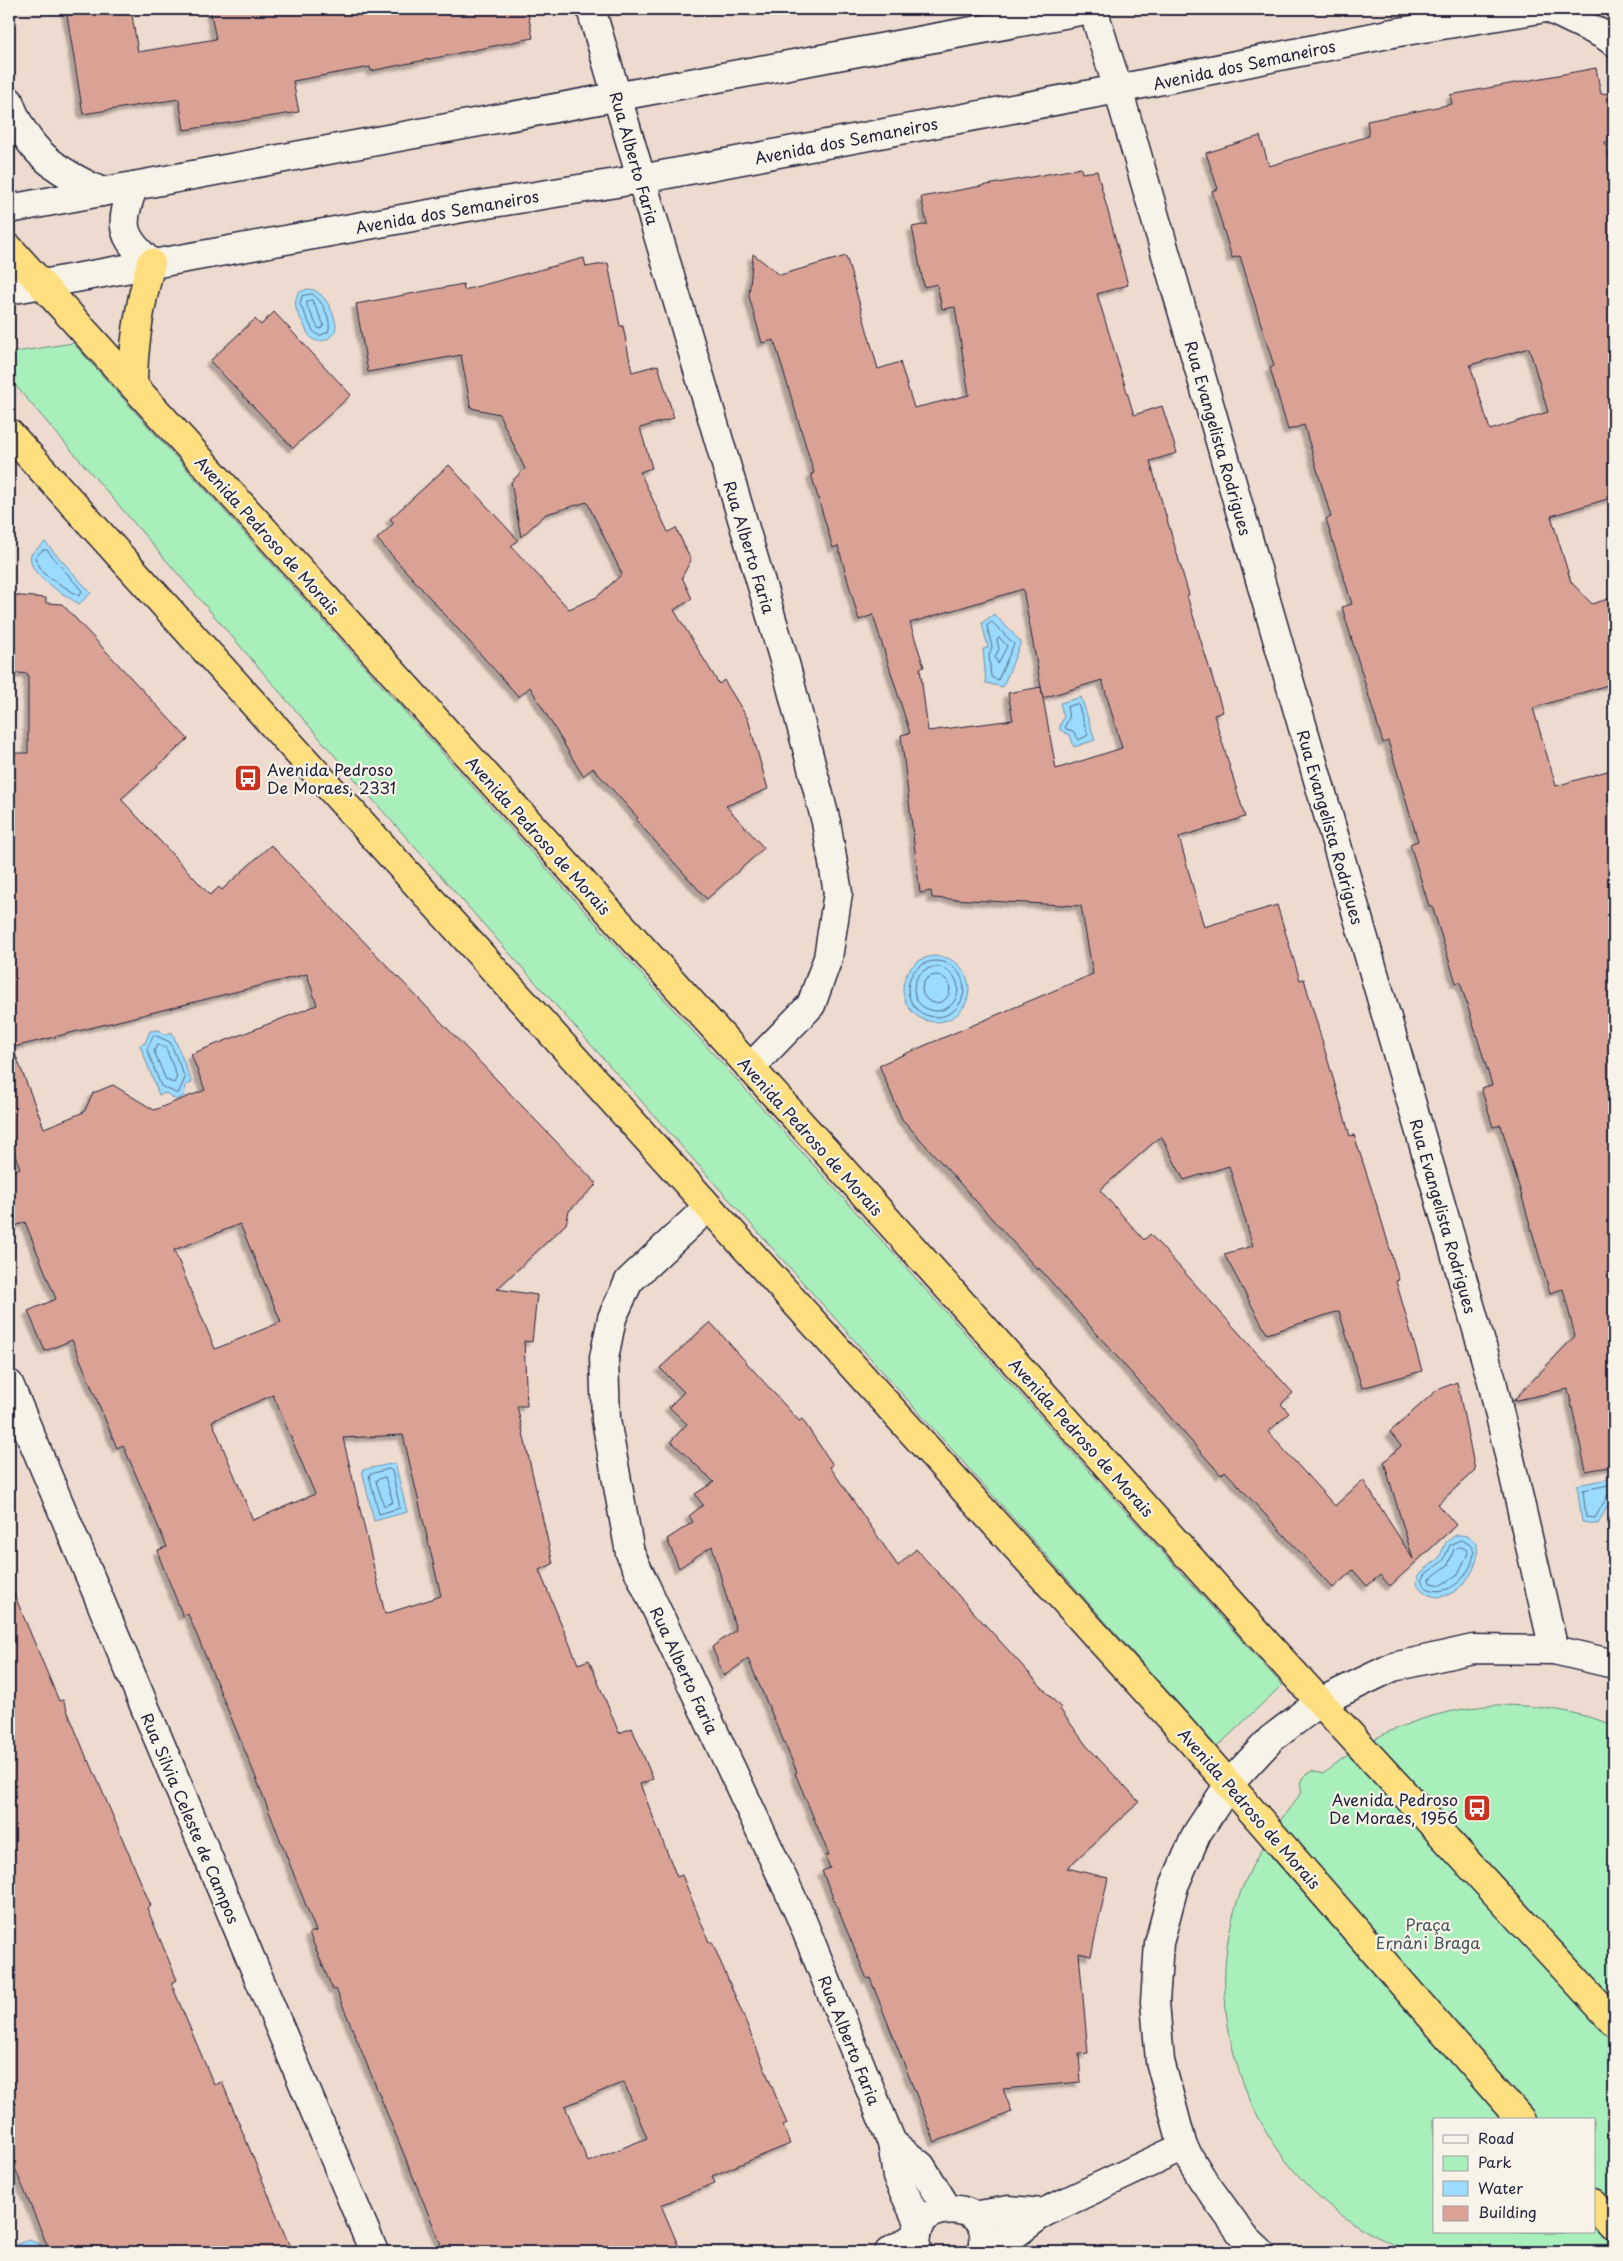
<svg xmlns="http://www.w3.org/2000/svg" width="1623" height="2261" font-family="'Playpen Sans',sans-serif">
  <defs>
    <filter id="shadow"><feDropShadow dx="-4.5" dy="4.5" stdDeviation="1" flood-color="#0004"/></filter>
  </defs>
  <rect width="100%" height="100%" fill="#eedbcf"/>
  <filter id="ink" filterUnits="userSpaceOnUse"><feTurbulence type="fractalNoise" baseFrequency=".02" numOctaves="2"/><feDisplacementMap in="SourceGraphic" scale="10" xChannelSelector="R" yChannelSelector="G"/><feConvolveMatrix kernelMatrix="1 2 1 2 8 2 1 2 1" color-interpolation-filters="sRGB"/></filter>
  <g filter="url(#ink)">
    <g fill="#a8efbb" stroke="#65887b" fill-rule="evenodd">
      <path d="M73 343 1282 1685 1217 1747 372 799 9 378V353Z"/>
      <path d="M1497 1705C1538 1705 1575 1711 1614 1725V2248L1605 2252H1415C1280 2211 1199 2055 1232 1920 1244 1871 1271 1831 1302 1792 1298 1781 1302 1776 1312 1771L1323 1774C1373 1731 1432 1710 1497 1705ZM1434 2120H1594V2232H1434Z"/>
    </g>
    <g fill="#9bdbfd" stroke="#6b91af">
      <path d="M307 289C322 288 334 311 336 325 337 337 320 346 311 338 307 334 305 326 302 321 296 311 293 304 298 293Z"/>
      <path d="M45 542 91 593 79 604C63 593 26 576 31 554Z"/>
      <path d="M994 614 1021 642 1003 687 986 683 983 649 988 648 982 623Z"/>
      <path d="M1081 697 1095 740 1074 747 1070 735 1060 730V725L1064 717 1060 703Z"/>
      <circle cx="936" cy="989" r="33"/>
      <path d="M159 1030 165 1035 172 1032 192 1083 186 1085 184 1096 176 1100 166 1093 159 1095 140 1045 145 1043 150 1031Z"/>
      <path d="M395 1463 407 1512 374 1521 362 1470Z"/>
      <path d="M1614 1478V1494L1598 1524 1582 1522 1577 1485Z"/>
      <path d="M1456 1535C1510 1533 1450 1631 1417 1584L1418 1575 1439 1558 1446 1542Z"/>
      <path d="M29 2240 40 2244 44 2252H9V2248Z"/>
    </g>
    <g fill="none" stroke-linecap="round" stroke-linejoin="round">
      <g stroke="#526c89" stroke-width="1">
        <path d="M312 294C322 299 333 322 328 332L319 336 313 331 300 304 302 296Z"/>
        <path d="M312 300 324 325 321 329 318 328 307 306V302Z"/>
        <path d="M43 550H47L82 591 79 596 44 574 35 558Z"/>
        <path d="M992 622 1014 644 998 680 991 677 989 655 992 647 987 626Z"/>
        <path d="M1000 638 1007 646 998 664 995 657 999 649 997 640Z"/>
        <path d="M1078 704 1088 735 1079 740 1073 731 1066 729 1065 726 1069 718 1067 707Z"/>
        <circle cx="936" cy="989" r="28"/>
        <circle cx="936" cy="989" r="22"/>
        <circle cx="936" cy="989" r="14"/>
        <path d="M154 1035 170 1042 185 1078 178 1094 161 1086 147 1050Z"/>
        <path d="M158 1045 166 1048 177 1077 174 1083 166 1080 154 1051Z"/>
        <path d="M389 1469 392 1471 400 1508 379 1514 369 1475Z"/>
        <path d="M385 1477 393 1502 384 1506 376 1481Z"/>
        <path d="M1614 1484 1583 1490 1586 1517 1595 1518 1608 1495 1614 1493"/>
        <path d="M1461 1540 1469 1544 1474 1550C1474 1573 1448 1601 1425 1587L1421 1580 1424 1575 1443 1561 1450 1545Z"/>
        <path d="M1460 1547 1466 1549 1468 1553 1458 1574 1441 1585 1430 1583 1429 1579 1448 1565 1454 1549Z"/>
      </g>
    </g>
    <g fill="#daa295" stroke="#22223b" fill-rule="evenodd" filter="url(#shadow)">
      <path d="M66 9H131L138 52 216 39 210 9H527L533 38 371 71 370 67 293 81 299 112 184 130 179 99 83 114Z"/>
      <path d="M1596 68 1601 94 1609 93 1614 123V140L1605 142 1614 173V497L1551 516 1571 582 1592 604 1614 597V683L1533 708 1556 786 1614 769V1466L1586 1471 1568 1389 1513 1401 1575 1336 1563 1289 1550 1293 1501 1125 1493 1127 1481 1088 1492 1085 1460 982 1456 983 1432 906H1429L1410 844 1418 841 1388 741 1383 743 1342 607 1352 604 1326 519 1331 517 1304 425 1288 430 1270 368 1274 366 1240 256 1232 258 1212 191 1218 189 1206 153 1260 136 1269 166 1369 136 1367 121 1452 104 1450 95ZM1529 348 1548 412 1490 430 1470 365Z"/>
      <path d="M1081 168 1082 173 1097 171 1128 285 1097 294 1134 415 1162 406 1177 453 1150 461 1189 595 1187 596 1223 712 1214 715 1245 817 1179 837 1204 927 1277 905 1300 980 1304 979 1350 1136 1354 1135 1379 1212 1399 1280 1396 1281 1422 1371 1362 1388 1339 1311 1267 1334 1224 1254 1253 1246 1229 1166 1184 1180 1161 1136 1100 1190 1144 1240 1150 1234 1293 1393 1281 1404 1289 1413 1268 1432 1335 1506 1363 1480 1413 1559 1384 1462 1401 1446 1390 1432 1437 1390 1457 1382 1475 1470 1438 1504 1456 1525 1390 1586 1380 1575 1367 1586 1353 1570 1333 1588 1225 1471 1221 1475 1039 1268 1038 1270 902 1119 879 1065 1093 974 1081 906 932 898 931 891 920 893 901 735 910 733 873 615 859 620 838 546 833 548 811 474 814 473 774 340 762 343 749 296 753 254 780 275 846 256 878 369 900 362 914 408 969 395 955 307 942 309 937 284 924 287 912 227 927 224 921 197ZM1023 589 1043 698 1102 680 1122 748 1056 769 1041 687 1008 693 1013 720 928 731 920 668 924 667 910 623Z"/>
      <path d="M584 258 586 267 608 263 620 326H623L632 372 658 365 674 418 640 428 652 468 640 472 668 532 676 528 691 560 682 577 692 599 674 610 719 684 724 680 748 719 768 789 726 806 764 848 707 899 636 820 638 818 593 768 583 776 530 687 519 697 377 539 394 523 390 519 449 465 518 540 511 546 569 609 597 597 622 574 587 502 546 514 521 537 511 482 525 469 499 414 471 408 461 355 368 372 356 304 463 284 464 290Z"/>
      <path d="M274 312 351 395 293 448 210 361 255 319 261 325Z"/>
      <path d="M9 595 46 598V603L62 604 188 739 121 799 210 895 219 887 222 890 271 845 597 1184 569 1211 566 1224 497 1289 537 1295 532 1342 524 1341 527 1406H517L553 1564 539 1570 578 1664 589 1660 619 1733 632 1728 653 1779 640 1784 677 1877 682 1875 709 1942H712L744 2017 787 2124 783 2126 790 2144 712 2176 715 2183 661 2205 681 2252H444L336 1989 333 1990 309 1933 316 1931 252 1768 188 1614 183 1616 160 1559 158 1550 167 1547 123 1445 117 1448 72 1340 45 1351 28 1311 56 1299 25 1222 9 1229V1173L20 1168 9 1138V1043H11L44 1128 84 1112 93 1093 113 1085 154 1110 205 1090 191 1054 317 1005 307 974 14 1047 9 1025V753H28V674L9 672ZM240 1224 281 1322 215 1349 174 1250ZM273 1395 315 1494 253 1520 212 1421ZM403 1435 441 1596 385 1614 343 1438ZM624 2082 647 2138 588 2162 565 2106Z"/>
      <path d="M710 1322 799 1421 802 1419 833 1465 830 1467 898 1566 916 1549 1061 1708 1060 1709 1086 1745 1139 1802 1067 1868 1108 1878 1091 1956 1079 1953 1088 2053 1079 2054 1081 2082 1003 2089 1012 2112 935 2142 870 1978 867 1979 822 1871 830 1868 825 1856 829 1855 795 1773 797 1772 748 1659 724 1676 712 1647 736 1630 712 1546 679 1568 667 1539 693 1522 689 1516 703 1505 695 1494 714 1482 671 1441 687 1424 669 1407 684 1392 660 1368Z"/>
      <path d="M9 1582 59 1701 63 1700 88 1761 89 1760 151 1906 147 1908 177 1980 171 1983 214 2085 222 2082 292 2252H50L9 2154Z"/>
    </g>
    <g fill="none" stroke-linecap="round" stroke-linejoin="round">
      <g stroke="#22223b" stroke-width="31">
        <g id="minor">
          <path d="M591 9 786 667 826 822 838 893 828 958 811 1005 750 1068"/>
          <path d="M1093 9 1118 89 1492 1381 1554 1650"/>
          <path d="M1550 9 1604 35 1614 42"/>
          <path d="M9 101C26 151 56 171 102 192"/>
          <path d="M134 186C119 224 120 236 151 263"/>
          <path d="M9 209 1091 9"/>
          <path d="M9 290 468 207 641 179 1118 89 1393 33 1540 9"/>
          <path d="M708 1207 629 1281 612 1318 604 1358 606 1420 630 1553 799 1913 892 2143 897 2177 920 2226"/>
          <path d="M9 1384 374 2252"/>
          <path d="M892 2143 921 2166 947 2208"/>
          <path d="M973 2216 1009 2210 1043 2213"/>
          <path d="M984 2246 1015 2234 1043 2213 1183 2147"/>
          <path d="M889 2252 916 2236"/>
          <path d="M918 2252C897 2199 1001 2192 982 2252"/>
          <path d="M1260 2252 1244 2237 1203 2180 1183 2147 1160 2061 1155 2002 1159 1943 1174 1886 1197 1833 1230 1783 1271 1739 1320 1702 1393 1667 1473 1649 1554 1650 1614 1664"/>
        </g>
      </g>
      <g stroke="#22223b" stroke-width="31">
        <g id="trunk">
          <path d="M9 248 822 1147 1267 1644 1614 2022"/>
          <path d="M133 385C133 342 140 304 151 263"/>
          <path d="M9 433 1178 1726 1521 2120"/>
          <path d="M1594 2204 1614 2227"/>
        </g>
      </g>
      <use href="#minor" stroke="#f7f3e8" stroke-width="28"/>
      <use href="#trunk" stroke="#fedf80" stroke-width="28"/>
    </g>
  </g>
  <defs>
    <g id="bus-square" transform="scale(1.4375)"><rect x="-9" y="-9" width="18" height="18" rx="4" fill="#c8321e" stroke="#f7f3e8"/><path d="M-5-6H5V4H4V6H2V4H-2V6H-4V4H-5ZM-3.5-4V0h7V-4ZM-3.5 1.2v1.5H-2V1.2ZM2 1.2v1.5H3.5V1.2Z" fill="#fff"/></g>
  </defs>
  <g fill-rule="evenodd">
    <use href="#bus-square" x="248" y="778"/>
    <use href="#bus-square" x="1477" y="1808"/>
  </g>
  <g text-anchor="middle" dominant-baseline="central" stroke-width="4.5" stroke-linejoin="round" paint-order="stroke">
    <g font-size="16" fill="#22223b" stroke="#f7f3e8">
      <text transform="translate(1244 64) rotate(-12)">Avenida dos Semaneiros</text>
      <text transform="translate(846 140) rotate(-11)">Avenida dos Semaneiros</text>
      <text transform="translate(635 158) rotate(74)">Rua Alberto Faria</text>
      <text transform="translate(447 211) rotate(-10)">Avenida dos Semaneiros</text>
      <text transform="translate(1219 438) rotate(74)">Rua Evangelista Rodrigues</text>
      <text transform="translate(268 535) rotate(48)">Avenida Pedroso de Morais</text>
      <text transform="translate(750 547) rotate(73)">Rua Alberto Faria</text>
      <text transform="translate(1331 827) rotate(74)">Rua Evangelista Rodrigues</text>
      <text transform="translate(539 835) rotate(48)">Avenida Pedroso de Morais</text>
      <text transform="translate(811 1136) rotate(48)">Avenida Pedroso de Morais</text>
      <text transform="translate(1444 1216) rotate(74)">Rua Evangelista Rodrigues</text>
      <text transform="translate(1082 1437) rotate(48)">Avenida Pedroso de Morais</text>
      <text transform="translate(685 1670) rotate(65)">Rua Alberto Faria</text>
      <text transform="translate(1250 1808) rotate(49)">Avenida Pedroso de Morais</text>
      <text transform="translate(191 1818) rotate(67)">Rua Silvia Celeste de Campos</text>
      <text transform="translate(850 2040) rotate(68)">Rua Alberto Faria</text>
    </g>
    <g font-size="16" fill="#22223b" stroke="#f7f3e8" text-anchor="start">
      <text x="267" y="769">Avenida Pedroso<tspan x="267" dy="18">De Moraes, 2331</tspan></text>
      <text x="1458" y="1799" text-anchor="end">Avenida Pedroso<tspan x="1458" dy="18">De Moraes, 1956</tspan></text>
    </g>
    <g font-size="16" fill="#44555b" stroke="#f7f3e8">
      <text x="1428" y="1924">Praça<tspan x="1428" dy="18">Ernâni Braga</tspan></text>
    </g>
  </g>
  <rect width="1623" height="2261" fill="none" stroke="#f7f3e8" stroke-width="30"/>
  <rect x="15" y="15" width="1593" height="2231" fill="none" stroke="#22223b" stroke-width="2" filter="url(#ink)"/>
  <rect x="1433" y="2118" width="162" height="115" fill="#f7f3e8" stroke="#a29fa3"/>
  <rect x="1443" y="2135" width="25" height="8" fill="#f7f3e8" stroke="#a29fa3"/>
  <text x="1478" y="2144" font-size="15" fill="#22223b">Road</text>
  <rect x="1443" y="2156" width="25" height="15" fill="#a8efbb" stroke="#a29fa3"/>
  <text x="1478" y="2168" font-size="15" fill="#22223b">Park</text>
  <rect x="1443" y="2181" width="25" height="15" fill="#9bdbfd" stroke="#a29fa3"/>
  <text x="1478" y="2194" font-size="15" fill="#22223b">Water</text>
  <rect x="1443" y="2206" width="25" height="15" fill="#daa295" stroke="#a29fa3"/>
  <text x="1478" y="2218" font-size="15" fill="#22223b">Building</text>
</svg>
